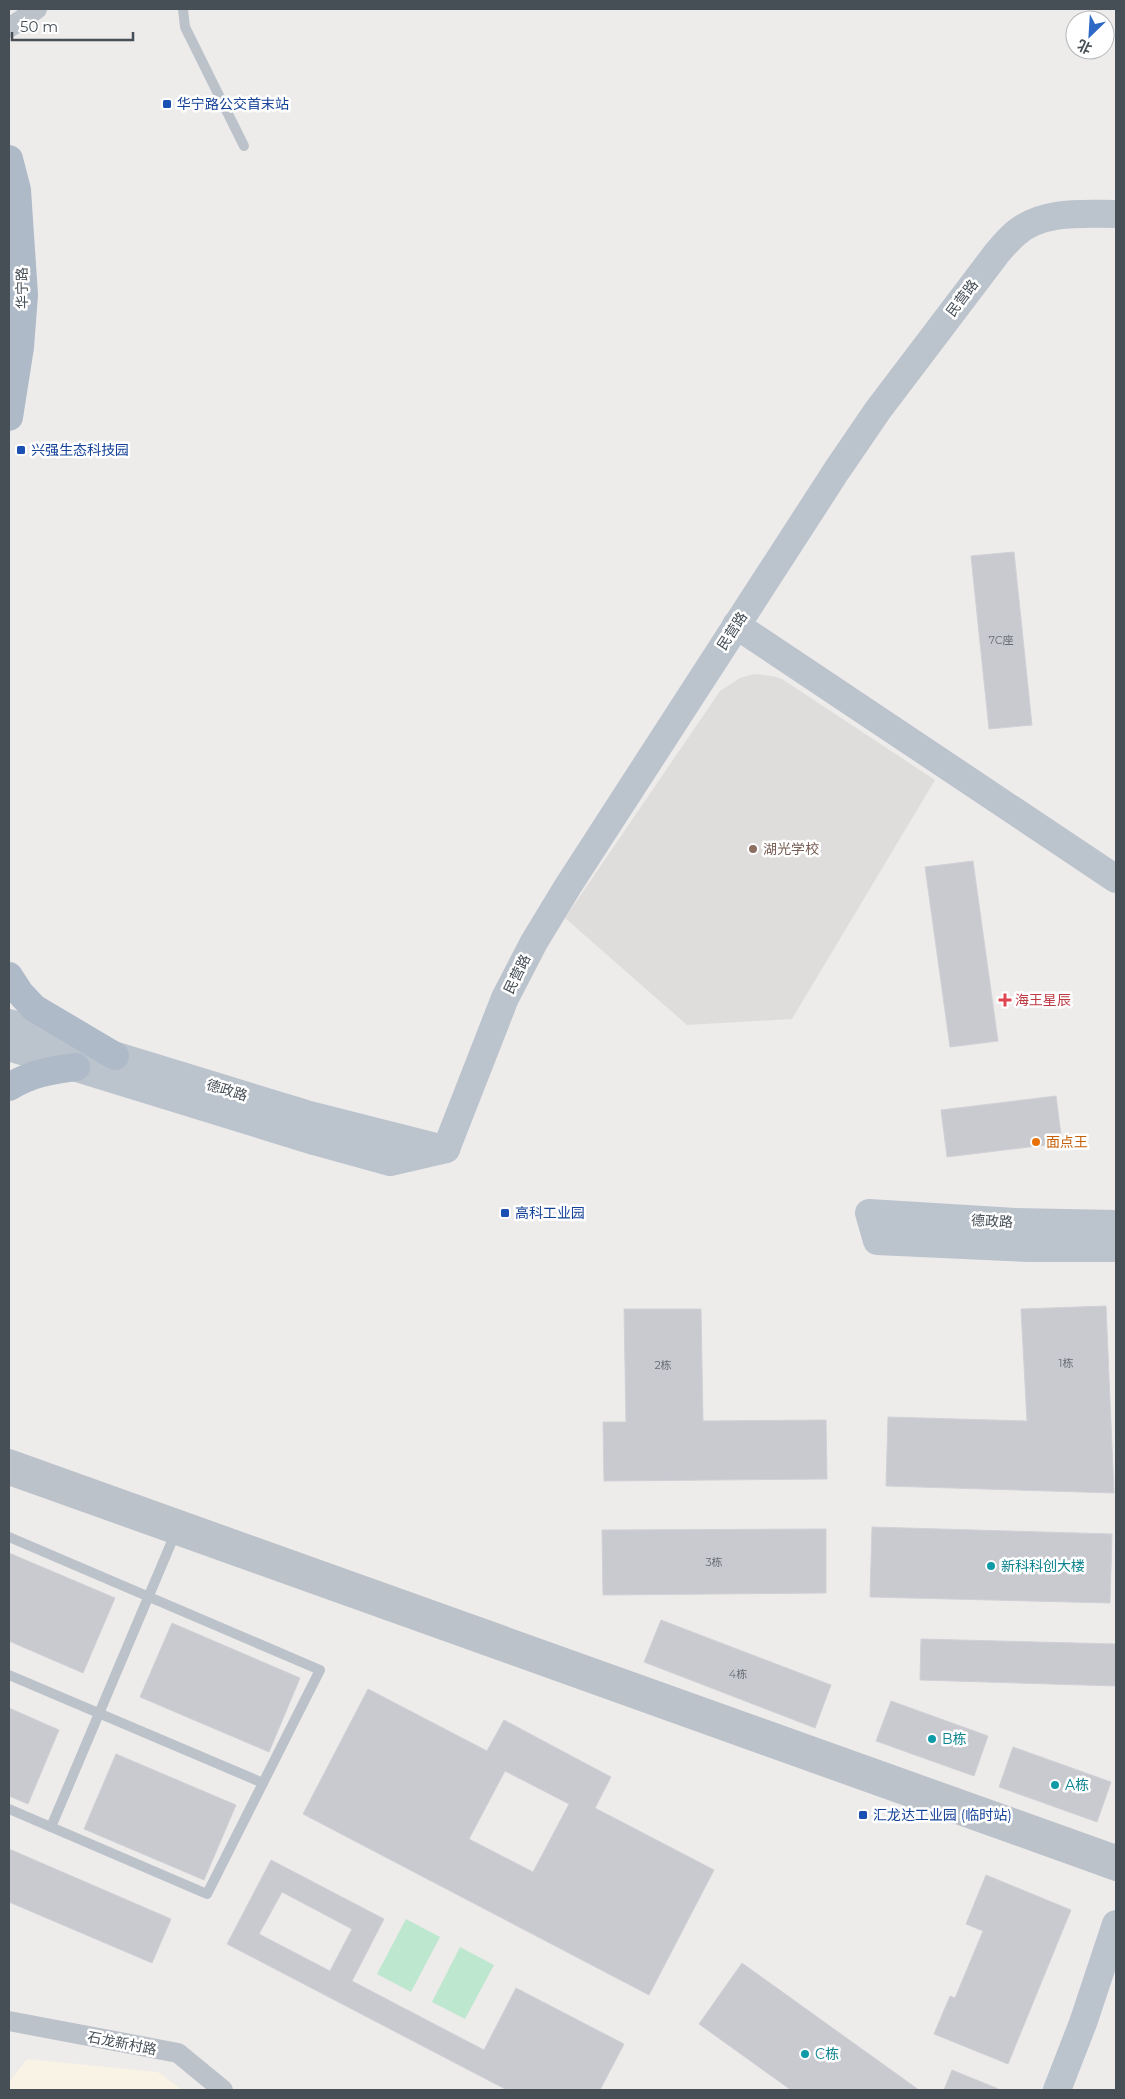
<svg xmlns="http://www.w3.org/2000/svg" width="1125" height="2099" font-family="Montserrat,'Noto Sans SC',sans-serif">
  <rect width="100%" height="100%" fill="#eeebeb"/>
  <path fill="#f8f3e5" d="M27 2059 158 2072 182 2090H9V2082Z"/>
  <path fill="#dfdddc" d="M754 674 772 676 782 679 935 780 792 1019 687 1025 565 918 720 691 740 678Z"/>
  <g fill="#bee7cf">
    <path d="M406 1919 440 1937 411 1992 377 1974Z"/>
    <path d="M460 1947 494 1965 465 2019 432 2002Z"/>
  </g>
  <g fill="#c9cad0" stroke="#d0d1d6" fill-rule="evenodd">
    <path d="M1014 552 1032 725 989 729 971 556Z"/>
    <path d="M973 861 998 1041 950 1047 925 867Z"/>
    <path d="M1056 1096 1062 1143 947 1157 941 1110Z"/>
    <path d="M1106 1306 1114 1493 886 1486 888 1417 1027 1421 1021 1309Z"/>
    <path d="M624 1309H701L703 1421 826 1420 827 1479 604 1481 603 1422H626Z"/>
    <path d="M872 1527 1112 1534 1110 1603 870 1597Z"/>
    <path d="M826 1529V1593L603 1595 602 1530Z"/>
    <path d="M9 1553 115 1598 83 1673 9 1641Z"/>
    <path d="M661 1620 831 1685 815 1728 644 1662Z"/>
    <path d="M172 1623 300 1678 269 1752 140 1697Z"/>
    <path d="M921 1639 1116 1644V1686L920 1680Z"/>
    <path d="M368 1689 487 1751 504 1720 611 1777 595 1808 714 1870 649 1995 303 1814ZM505 1771 569 1804 533 1872 469 1839Z"/>
    <path d="M891 1701 988 1736 974 1776 876 1741Z"/>
    <path d="M9 1708 59 1730 28 1804 9 1796Z"/>
    <path d="M1013 1747 1111 1782 1097 1822 999 1787Z"/>
    <path d="M116 1754 236 1805 204 1880 84 1829Z"/>
    <path d="M9 1849 171 1919 152 1963 9 1902Z"/>
    <path d="M271 1860 384 1919 352 1981 484 2050 516 1988 624 2044 600 2090H507L227 1944ZM282 1892 352 1929 330 1971 259 1934Z"/>
    <path d="M986 1875 1071 1910 1008 2064 934 2034 950 1996 955 1998 983 1931 966 1924Z"/>
    <path d="M742 1963 919 2090H791L699 2024Z"/>
    <path d="M952 2070 1001 2090H944Z"/>
  </g>
  <g fill="none" stroke-linecap="round" stroke-linejoin="round">
    <g stroke="#bbc2c9" stroke-width="10">
      <path d="M183 9 185 27 244 146"/>
      <path d="M9 1537 320 1670 207 1894 9 1809"/>
      <path d="M9 1675 263 1783"/>
      <path d="M51 1827 175 1534"/>
    </g>
    <g stroke="#bbc2c9" stroke-width="20">
      <path d="M9 28 37 9"/>
      <path d="M9 1459 1116 1855"/>
      <path d="M9 1475 1116 1871"/>
      <path d="M9 2021 178 2053 223 2090"/>
    </g>
    <g stroke="#bbc3cd" stroke-width="28">
      <path d="M736 625 1116 879"/>
      <path d="M9 1023 306 1114 440 1148"/>
      <path d="M9 1047 314 1141 390 1162 446 1149"/>
      <path d="M446 1149 505 998 534 942 568 886 837 470 878 410 997 253C1003 246 1009 239 1016 233 1043 210 1083 214 1116 214"/>
      <path d="M1116 1224 1015 1222 869 1213 877 1241 1029 1248H1116"/>
      <path d="M1057 2090 1083 2023 1116 1924"/>
    </g>
    <g stroke="#aebac7" stroke-width="28">
      <path d="M9 159 17 190 24 295 20 347 9 417"/>
      <path d="M9 976 20 993 34 1008 115 1056"/>
      <path d="M9 1087C30 1074 51 1070 76 1067"/>
    </g>
  </g>
  <g fill="#1a4fb4" stroke="#fff" stroke-width="2">
    <rect x="162" y="99" width="10" height="10" rx="2.5"/>
    <rect x="16" y="445" width="10" height="10" rx="2.5"/>
    <rect x="500" y="1208" width="10" height="10" rx="2.5"/>
    <rect x="858" y="1810" width="10" height="10" rx="2.5"/>
  </g>
  <circle fill="#8d6e63" stroke="#fff" stroke-width="2" cx="753" cy="849" r="5"/>
  <path fill="#e0444e" stroke="#fff" stroke-width="2" d="M1002.5 992.5h5v5h5v5h-5v5h-5v-5h-5v-5h5z"/>
  <circle fill="#e8710a" stroke="#fff" stroke-width="2" cx="1036" cy="1142" r="5"/>
  <g fill="#0f9aa8" stroke="#fff" stroke-width="2">
    <circle cx="991" cy="1566" r="5"/>
    <circle cx="932" cy="1739" r="5"/>
    <circle cx="1055" cy="1785" r="5"/>
    <circle cx="805" cy="2054" r="5"/>
  </g>
  <g text-anchor="middle" dominant-baseline="central" stroke-width="5" stroke-linejoin="round" paint-order="stroke">
    <g font-size="11" fill="#676d74">
      <text x="1001" y="640">7C座</text>
      <text x="1066" y="1363">1栋</text>
      <text x="663" y="1365">2栋</text>
      <text x="714" y="1562">3栋</text>
      <text x="738" y="1674">4栋</text>
    </g>
    <g font-size="14" fill="#164399" stroke="#fff" text-anchor="start">
      <text x="177" y="104">华宁路公交首末站</text>
      <text x="31" y="450">兴强生态科技园</text>
      <text x="515" y="1213">高科工业园</text>
      <text x="873" y="1815">汇龙达工业园 (临时站)</text>
    </g>
    <g font-size="14" fill="#464e56" stroke="#fff">
      <text transform="translate(22 288) rotate(-91)">华宁路</text>
      <text transform="translate(962 298) rotate(-53)">民营路</text>
      <text transform="translate(732 631) rotate(-57)">民营路</text>
      <text transform="translate(517 974) rotate(-64)">民营路</text>
      <text transform="translate(227 1090) rotate(17)">德政路</text>
      <text transform="translate(992 1221) rotate(3)">德政路</text>
      <text transform="translate(122 2043) rotate(11)">石龙新村路</text>
    </g>
    <g font-size="14" fill="#785e54" stroke="#fff" text-anchor="start">
      <text x="763" y="849">湖光学校</text>
    </g>
    <g font-size="14" fill="#be3a42" stroke="#fff" text-anchor="start">
      <text x="1015" y="1000">海王星辰</text>
    </g>
    <g font-size="14" fill="#c56008" stroke="#fff" text-anchor="start">
      <text x="1046" y="1142">面点王</text>
    </g>
    <g font-size="14" fill="#0d838f" stroke="#fff" text-anchor="start">
      <text x="1001" y="1566">新科科创大楼</text>
      <text x="942" y="1739">B栋</text>
      <text x="1065" y="1785">A栋</text>
      <text x="815" y="2054">C栋</text>
    </g>
  </g>
  <rect width="1125" height="2099" fill="none" stroke="#464e56" stroke-width="20"/>
  <g transform="translate(1090 35) rotate(205)"><circle r="24" fill="#ffffff" stroke="#b5b8bb"/>
  <path d="M0-4L9 19L0 12L-9 19Z" fill="#2e6ac5"/>
  <text y="-8" font-size="14" font-weight="bold" text-anchor="middle" fill="#464e56">北</text>
  </g>
  <path d="M12 32v8h121v-8" fill="none" stroke="#464e56" stroke-width="2.5"/>
  <text x="20" y="32" font-size="15" fill="#464e56" stroke="#ffffff" stroke-width="4" paint-order="stroke">50 m</text>
</svg>
